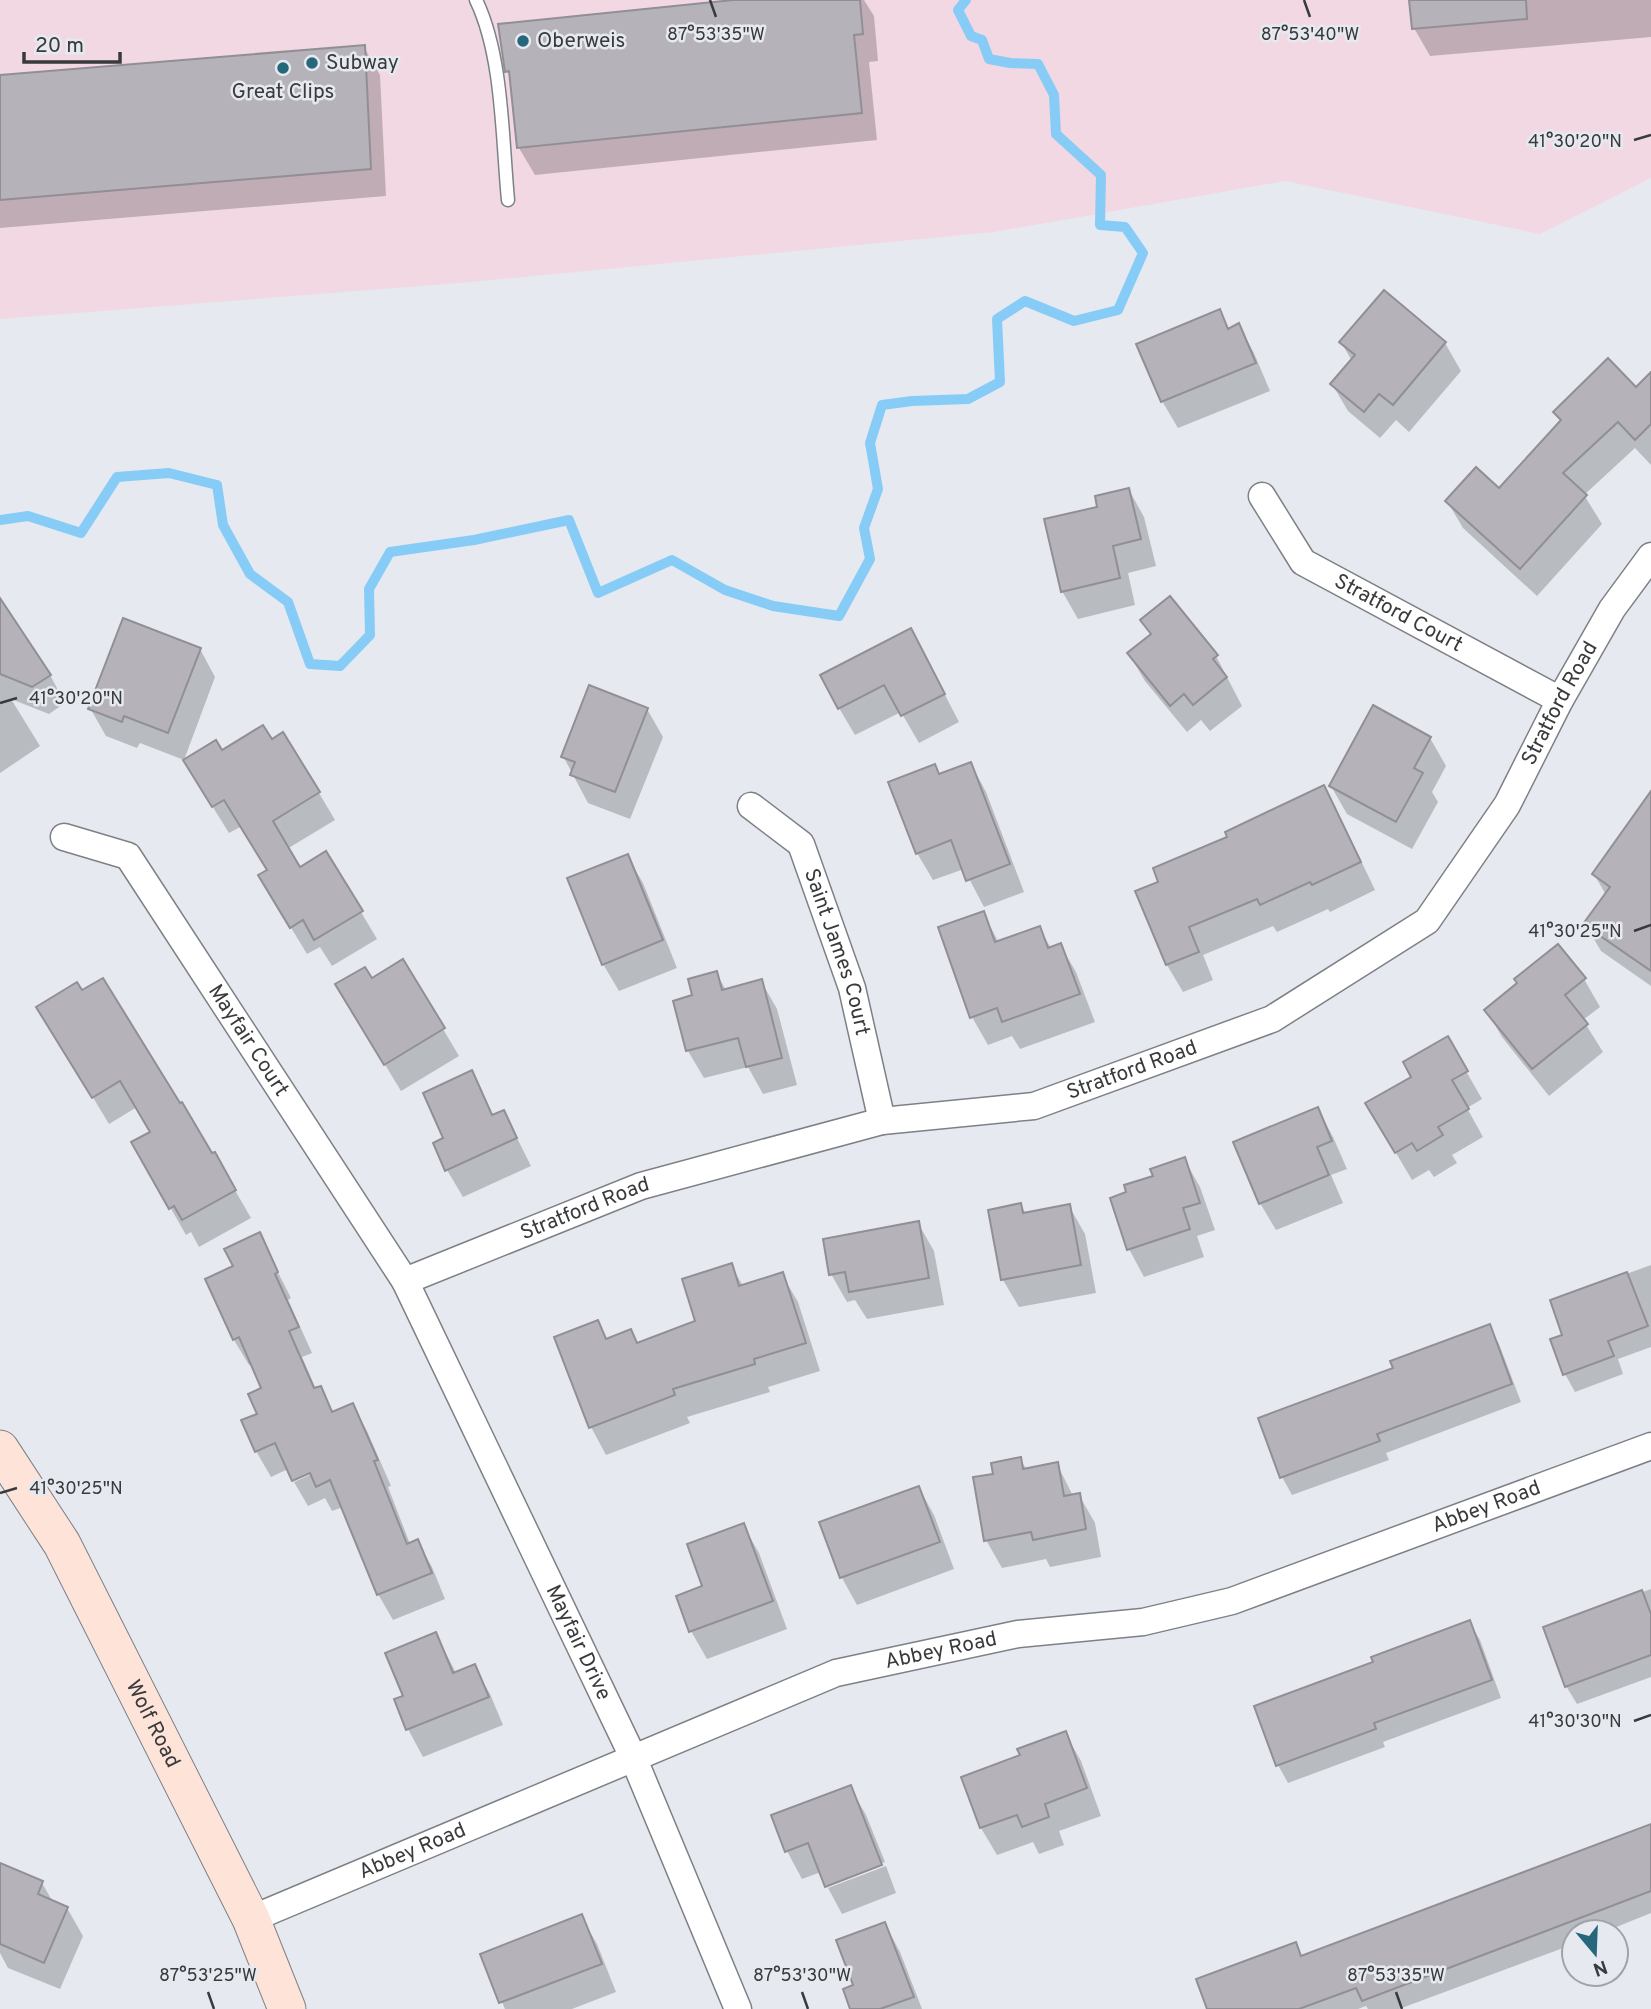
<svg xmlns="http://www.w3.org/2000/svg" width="1651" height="2009" font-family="Overpass,sans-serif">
  <rect width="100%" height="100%" fill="#e6eaf0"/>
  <path fill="#f1d8e3" d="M0 0H1651V178L1540 234 1285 181 994 232 460 283 0 319Z"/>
  <g fill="#0003">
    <path d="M750 0H864L874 16 878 61 869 62 877 140 535 175 519 148 511 79 507 71Z"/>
    <path d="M1411 0H1651V37L1430 56 1414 28Z"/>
    <path d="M364 47 380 75 386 196 0 228V78Z"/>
    <path d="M1219 311 1230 330 1239 326 1254 353 1270 391 1178 428 1162 401Z"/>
    <path d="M1341 342 1445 343 1461 371 1409 432 1396 420 1380 438 1348 411 1332 384 1352 361Z"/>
    <path d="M1651 375V465L1635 448 1584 495 1602 524 1537 596 1463 528 1447 501 1499 490 1561 422 1555 412 1636 390Z"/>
    <path d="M1129 490 1144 517 1156 566 1128 573 1135 605 1078 619 1062 591 1099 508Z"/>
    <path d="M0 615 50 675 65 703 49 714 11 699 40 746 0 773Z"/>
    <path d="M1142 621 1216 656 1242 706 1210 731 1201 720 1187 732 1145 681 1129 654 1151 636Z"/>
    <path d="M200 649 215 677 184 760 140 743 137 748 106 736 90 708Z"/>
    <path d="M926 658 959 722 919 743 901 712 855 735 839 708Z"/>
    <path d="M647 709 663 737 630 819 588 803 563 756Z"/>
    <path d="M1430 738 1446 766 1432 792 1438 802 1412 849 1347 814 1331 786Z"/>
    <path d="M271 741 319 793 335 820 287 849 299 869 361 912 377 939 332 966 320 947 307 954 276 903 269 871 242 826 229 833 201 788 222 752Z"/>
    <path d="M971 764 986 792 1024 892 984 907 964 869 933 880 917 853 940 775Z"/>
    <path d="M1324 787 1339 815 1375 890 1330 912 1328 909 1277 932 1273 926 1203 955 1213 980 1183 992 1167 965 1138 892 1161 883 1230 838Z"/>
    <path d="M1651 854V986L1601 951 1585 924 1606 895 1594 874Z"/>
    <path d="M627 856 643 883 677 968 619 991 603 964Z"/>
    <path d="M983 913 999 943 1039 928 1051 948 1060 945 1076 972 1095 1022 1020 1049 1012 1036 988 1045 972 1017Z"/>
    <path d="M1557 946 1584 979 1600 1007 1583 1020 1603 1052 1549 1096 1502 1037 1486 1010 1519 984Z"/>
    <path d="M716 973 726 990 761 981 777 1009 797 1085 763 1094 748 1067 704 1078 688 1051 675 1002 694 997Z"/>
    <path d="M371 981 443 1029 459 1056 401 1091 353 1012Z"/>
    <path d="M39 1008 211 1156 214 1154 251 1218 199 1247 191 1232 186 1235 134 1143 152 1133 137 1107 109 1124Z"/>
    <path d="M1447 1038 1482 1099 1467 1108 1483 1137 1452 1155 1457 1163 1434 1177 1429 1170 1412 1180 1367 1104 1413 1077Z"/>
    <path d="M471 1072 494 1116 504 1112 531 1166 463 1197 447 1170 446 1139Z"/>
    <path d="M1318 1109 1333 1137 1347 1169 1331 1175 1343 1203 1276 1230 1260 1203Z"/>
    <path d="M1184 1159 1200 1187 1215 1230 1197 1236 1204 1257 1144 1277 1129 1249 1128 1193Z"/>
    <path d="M1021 1205 1026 1214 1069 1206 1085 1234 1096 1293 1019 1307 1003 1280 990 1211Z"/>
    <path d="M918 1223 934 1251 944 1305 867 1319 855 1300 847 1302 831 1274Z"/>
    <path d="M259 1235 291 1298 288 1300 312 1353 302 1357 316 1389 320 1388 334 1413 352 1405 367 1431 391 1486 388 1487 410 1544 417 1541 432 1567 445 1599 393 1620 378 1594 343 1507 332 1511 325 1498 308 1506 294 1482 319 1471 288 1469 271 1477 256 1451 264 1389 252 1363 249 1365 234 1340 207 1280 235 1267Z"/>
    <path d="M731 1265 743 1286 782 1275 798 1302 820 1371 768 1387 770 1392 687 1417 690 1423 606 1455 591 1427 597 1322 608 1340 630 1331 638 1345 697 1322Z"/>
    <path d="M1651 1265V1347L1618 1359 1623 1374 1575 1392 1565 1374V1336L1552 1301Z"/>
    <path d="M1489 1326 1499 1344 1521 1402 1386 1453 1389 1460 1292 1495 1282 1477 1395 1369Z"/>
    <path d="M1020 1459 1027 1470 1057 1464 1073 1496 1079 1495 1095 1523 1101 1557 1050 1567 1046 1559 1002 1568 986 1540 995 1475Z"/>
    <path d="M919 1488 934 1515 954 1569 857 1605 842 1578 822 1523Z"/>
    <path d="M743 1525 759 1553 787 1629 707 1659 691 1631 705 1587Z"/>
    <path d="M1651 1589V1677L1577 1704 1566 1686 1545 1628Z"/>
    <path d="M1469 1622 1480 1640 1501 1698 1383 1742 1385 1747 1288 1783 1278 1765 1375 1663Z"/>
    <path d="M436 1634 456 1673 474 1666 490 1694 503 1725 423 1757 408 1729 405 1697Z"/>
    <path d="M1065 1733 1081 1761 1101 1816 1059 1831 1064 1845 1039 1854 1033 1842 997 1855 981 1828 1022 1756Z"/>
    <path d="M850 1787 866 1815 885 1862 828 1884V1888L886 1866 896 1893 842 1914 827 1886 821 1872 802 1879 787 1851Z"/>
    <path d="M1651 1826V1913L1604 1932H1574V1944L1399 2009H1368L1366 2006 1358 2009H1209L1295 1945 1302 1957Z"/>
    <path d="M0 1865 42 1883 53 1902 67 1908 83 1936 60 1989 8 1968 0 1953Z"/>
    <path d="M581 1916 597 1944 616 1992 572 2009H505L482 1955Z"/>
    <path d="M885 1924 900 1952 922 2009H852L855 1986Z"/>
  </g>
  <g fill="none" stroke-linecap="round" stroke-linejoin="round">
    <path stroke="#86ccf7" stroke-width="10" d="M0 520 28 516 81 533 117 477 169 473 217 485 223 525 250 574 288 602 310 664 340 666 370 635 369 589 390 552 474 540 569 520 598 593 672 560 725 590 773 606 839 616 870 559 864 528 878 489 870 443 882 405 912 401 968 399 1000 382 997 319 1025 301 1074 321 1118 310 1143 253 1125 227 1100 225 1101 175 1056 134 1054 95 1038 64 1010 63 989 59 982 40 971 36 958 10 966 0"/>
  </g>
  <g fill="#b5b3b9" stroke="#918f95" stroke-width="2">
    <path d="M733 0H860L863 34 854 35 862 113 517 148 509 71 505 72 498 24Z"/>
    <path d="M1409 0H1526L1527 19 1412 29Z"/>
    <path d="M365 45 371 169 0 200V75Z"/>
    <path d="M1384 290 1446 342 1393 405 1379 394 1364 412 1330 384 1355 355 1339 342Z"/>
    <path d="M1220 309 1228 329 1239 323 1256 363 1161 402 1136 344Z"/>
    <path d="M1608 358 1636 387 1651 372V424L1635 440 1618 422 1563 473 1587 495 1520 569 1445 501 1476 467 1499 488 1561 420 1553 412Z"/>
    <path d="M1129 488 1141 539 1113 546 1120 578 1061 592 1044 519 1097 507 1095 496Z"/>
    <path d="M1170 596 1218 655 1213 659 1227 677 1193 705 1184 694 1170 706 1127 653 1151 634 1140 620Z"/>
    <path d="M0 598 51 675 32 687 0 674Z"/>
    <path d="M123 618 201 648 168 733 124 716 122 722 88 709Z"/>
    <path d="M911 628 945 694 901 716 884 685 838 709 820 675Z"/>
    <path d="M589 685 648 708 615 792 570 775 575 762 561 757Z"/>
    <path d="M1373 705 1431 737 1414 768 1423 773 1396 822 1329 786Z"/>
    <path d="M263 725 272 739 283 732 320 792 273 821 300 867 326 851 363 911 314 940 303 920 290 928 258 875 267 870 224 800 212 807 183 760 216 740 222 750Z"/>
    <path d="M971 762 1010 864 966 881 951 840 916 854 888 782 935 764 939 774Z"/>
    <path d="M1324 785 1361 862 1312 885 1310 882 1260 905 1257 899 1189 927 1199 952 1166 965 1135 891 1158 882 1153 868 1227 837 1225 832Z"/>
    <path d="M1651 791V971L1583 924 1610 887 1592 874Z"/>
    <path d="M628 854 663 940 602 965 567 878Z"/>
    <path d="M984 911 995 942 1040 926 1048 948 1061 943 1080 994 1002 1022 997 1008 970 1018 938 927Z"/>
    <path d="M1558 944 1586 978 1565 995 1588 1024 1532 1069 1484 1010 1517 983 1514 979Z"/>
    <path d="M403 959 445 1028 384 1065 335 984 365 967 372 978Z"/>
    <path d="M717 971 722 990 762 979 782 1058 746 1067 738 1038 686 1051 673 1001 692 995 688 979Z"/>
    <path d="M103 978 180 1103 182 1102 212 1153 215 1152 236 1190 182 1220 174 1206 169 1209 131 1142 150 1132 120 1081 92 1098 36 1007 77 982 82 990Z"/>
    <path d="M1448 1036 1468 1071 1452 1080 1469 1109 1438 1127 1443 1135 1417 1151 1412 1143 1395 1153 1365 1103 1411 1077 1403 1062Z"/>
    <path d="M472 1070 492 1115 504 1110 517 1138 445 1171 433 1143 443 1138 423 1093Z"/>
    <path d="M1318 1107 1332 1141 1317 1147 1329 1175 1259 1204 1233 1142Z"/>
    <path d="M1185 1157 1200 1203 1183 1208 1190 1229 1127 1250 1110 1198 1126 1192 1124 1185 1153 1176 1150 1169Z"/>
    <path d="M1021 1203 1023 1213 1070 1204 1081 1265 1001 1280 988 1210Z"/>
    <path d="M919 1221 929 1278 849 1292 845 1272 829 1275 823 1239Z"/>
    <path d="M260 1232 278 1272 275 1274 299 1327 289 1331 314 1388 321 1386 332 1412 353 1403 378 1460 374 1461 407 1544 418 1539 432 1573 377 1595 330 1480 316 1487 310 1473 292 1481 275 1443 255 1452 241 1420 257 1414 248 1394 261 1388 239 1337 233 1340 205 1279 233 1266 224 1249Z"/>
    <path d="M732 1263 739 1286 783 1272 806 1343 754 1359 755 1364 673 1389 675 1395 589 1428 554 1337 598 1320 606 1339 631 1329 637 1343 695 1321 682 1279Z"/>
    <path d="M1627 1272 1648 1326 1608 1341 1614 1356 1563 1375 1550 1339 1562 1335 1550 1300Z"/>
    <path d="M1490 1324 1512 1384 1377 1434 1380 1441 1280 1478 1258 1418 1393 1368 1390 1361Z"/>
    <path d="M1021 1457 1023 1469 1058 1462 1064 1496 1080 1493 1086 1529 1033 1540 1031 1532 984 1541 973 1477 993 1474 991 1463Z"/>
    <path d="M919 1486 940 1542 840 1578 819 1522Z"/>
    <path d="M744 1523 773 1601 689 1632 676 1596 702 1586 687 1544Z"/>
    <path d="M1642 1590 1651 1614V1655L1565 1687 1543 1627Z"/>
    <path d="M1470 1620 1492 1680 1374 1723 1376 1729 1276 1766 1254 1706 1373 1662 1371 1657Z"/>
    <path d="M436 1632 453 1673 475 1664 489 1697 406 1730 394 1699 403 1696 385 1653Z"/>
    <path d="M1066 1731 1087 1788 1045 1804 1049 1817 1022 1827 1017 1815 980 1828 961 1777 1020 1755 1017 1749Z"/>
    <path d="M851 1785 882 1865 825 1887 808 1843 785 1852 771 1815Z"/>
    <path d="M1651 1824V1891L1362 2001 1356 1988 1299 2009H1207L1196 1979 1296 1942 1301 1956Z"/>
    <path d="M0 1863 43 1881 38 1894 68 1907 44 1963 0 1944Z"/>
    <path d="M582 1914 602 1964 499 2003 480 1954Z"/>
    <path d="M885 1922 914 1997 880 2009H850L843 1989 853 1985 836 1940Z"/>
  </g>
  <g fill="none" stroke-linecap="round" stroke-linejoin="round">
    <g stroke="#7d8186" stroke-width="15">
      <path id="lane" d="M476 0C503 56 502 138 508 200"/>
    </g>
    <g stroke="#7d8186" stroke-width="29">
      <g id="street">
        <path id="s1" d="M1262 496 1303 562 1560 700"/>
        <path id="s2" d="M751 806 801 844 852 988 882 1121"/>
        <path id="s3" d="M64 837 128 856 405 1281 633 1757 738 2009"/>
        <path id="s4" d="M405 1281 641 1186 882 1121 1034 1106 1272 1019 1427 921 1507 805 1560 700 1612 609 1651 556"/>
        <path id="s5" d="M251 1919 836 1673 1018 1634 1143 1622 1232 1601 1651 1446"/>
      </g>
    </g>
    <g stroke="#7d8186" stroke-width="39">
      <g id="secondary">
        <path id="s6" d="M0 1449 62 1544 251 1919 287 2009"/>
      </g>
    </g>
    <use href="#lane" stroke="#fff" stroke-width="12"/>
    <use href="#street" stroke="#fff" stroke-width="26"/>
    <use href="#secondary" stroke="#fde3d8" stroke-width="37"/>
  </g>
  <path fill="none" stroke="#383a3c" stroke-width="2.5" d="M710 0 716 17M1304 0 1310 17M1634 140 1651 135M0 703 17 698M1634 931 1651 925M0 1493 17 1488M1634 1721 1651 1715M208 1992 214 2009M802 1992 808 2009M1396 1992 1402 2009"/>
  <g fill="#27677c" stroke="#e6eaf0" stroke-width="2.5">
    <circle cx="523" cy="41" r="7"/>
    <circle cx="312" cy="63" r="7"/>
    <circle cx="283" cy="68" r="7"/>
  </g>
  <g text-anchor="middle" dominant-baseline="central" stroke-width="5" stroke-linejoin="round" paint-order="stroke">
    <g font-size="21" fill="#383a3c" stroke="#e6eaf0" text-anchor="start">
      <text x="537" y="41">Oberweis</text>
      <text x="326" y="63">Subway</text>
      <text x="283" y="92" text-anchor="middle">Great Clips</text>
    </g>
    <g font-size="21" fill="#383a3c" stroke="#e6eaf0">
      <text stroke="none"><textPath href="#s1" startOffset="186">Stratford Court</textPath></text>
      <text stroke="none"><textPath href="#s4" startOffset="1349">Stratford Road</textPath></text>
      <text stroke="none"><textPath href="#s2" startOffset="177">Saint James Court</textPath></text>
      <text stroke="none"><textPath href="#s3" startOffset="287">Mayfair Court</textPath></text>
      <text stroke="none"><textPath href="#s4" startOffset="761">Stratford Road</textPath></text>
      <text stroke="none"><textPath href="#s4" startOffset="194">Stratford Road</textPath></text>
      <text stroke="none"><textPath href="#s5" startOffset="1309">Abbey Road</textPath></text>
      <text stroke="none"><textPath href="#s3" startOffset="975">Mayfair Drive</textPath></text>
      <text stroke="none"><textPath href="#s5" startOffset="742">Abbey Road</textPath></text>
      <text stroke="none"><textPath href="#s6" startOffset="315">Wolf Road</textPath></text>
      <text stroke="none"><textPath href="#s5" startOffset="175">Abbey Road</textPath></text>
    </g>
  </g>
  <g font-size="18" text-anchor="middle" fill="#383a3c" stroke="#e6eaf0" stroke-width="5" stroke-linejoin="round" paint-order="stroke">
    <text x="716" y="40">87°53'35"W</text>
    <text x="1310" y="40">87°53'40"W</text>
    <text x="1575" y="147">41°30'20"N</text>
    <text x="76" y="704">41°30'20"N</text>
    <text x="1575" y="937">41°30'25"N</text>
    <text x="76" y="1494">41°30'25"N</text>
    <text x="1575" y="1727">41°30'30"N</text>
    <text x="208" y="1981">87°53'25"W</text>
    <text x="802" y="1981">87°53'30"W</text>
    <text x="1396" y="1981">87°53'35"W</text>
  </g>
  <g transform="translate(1595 1953) rotate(161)"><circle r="33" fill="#e6eaf0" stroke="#a0a4a8" stroke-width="2"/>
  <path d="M0-5L12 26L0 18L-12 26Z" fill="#27677c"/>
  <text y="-10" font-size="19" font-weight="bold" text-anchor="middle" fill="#383a3c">N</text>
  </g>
  <path d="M24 52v10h96v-10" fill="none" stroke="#383a3c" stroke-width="3.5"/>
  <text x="35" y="52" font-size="21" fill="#383a3c" stroke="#e6eaf0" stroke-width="5" paint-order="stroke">20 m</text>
</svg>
